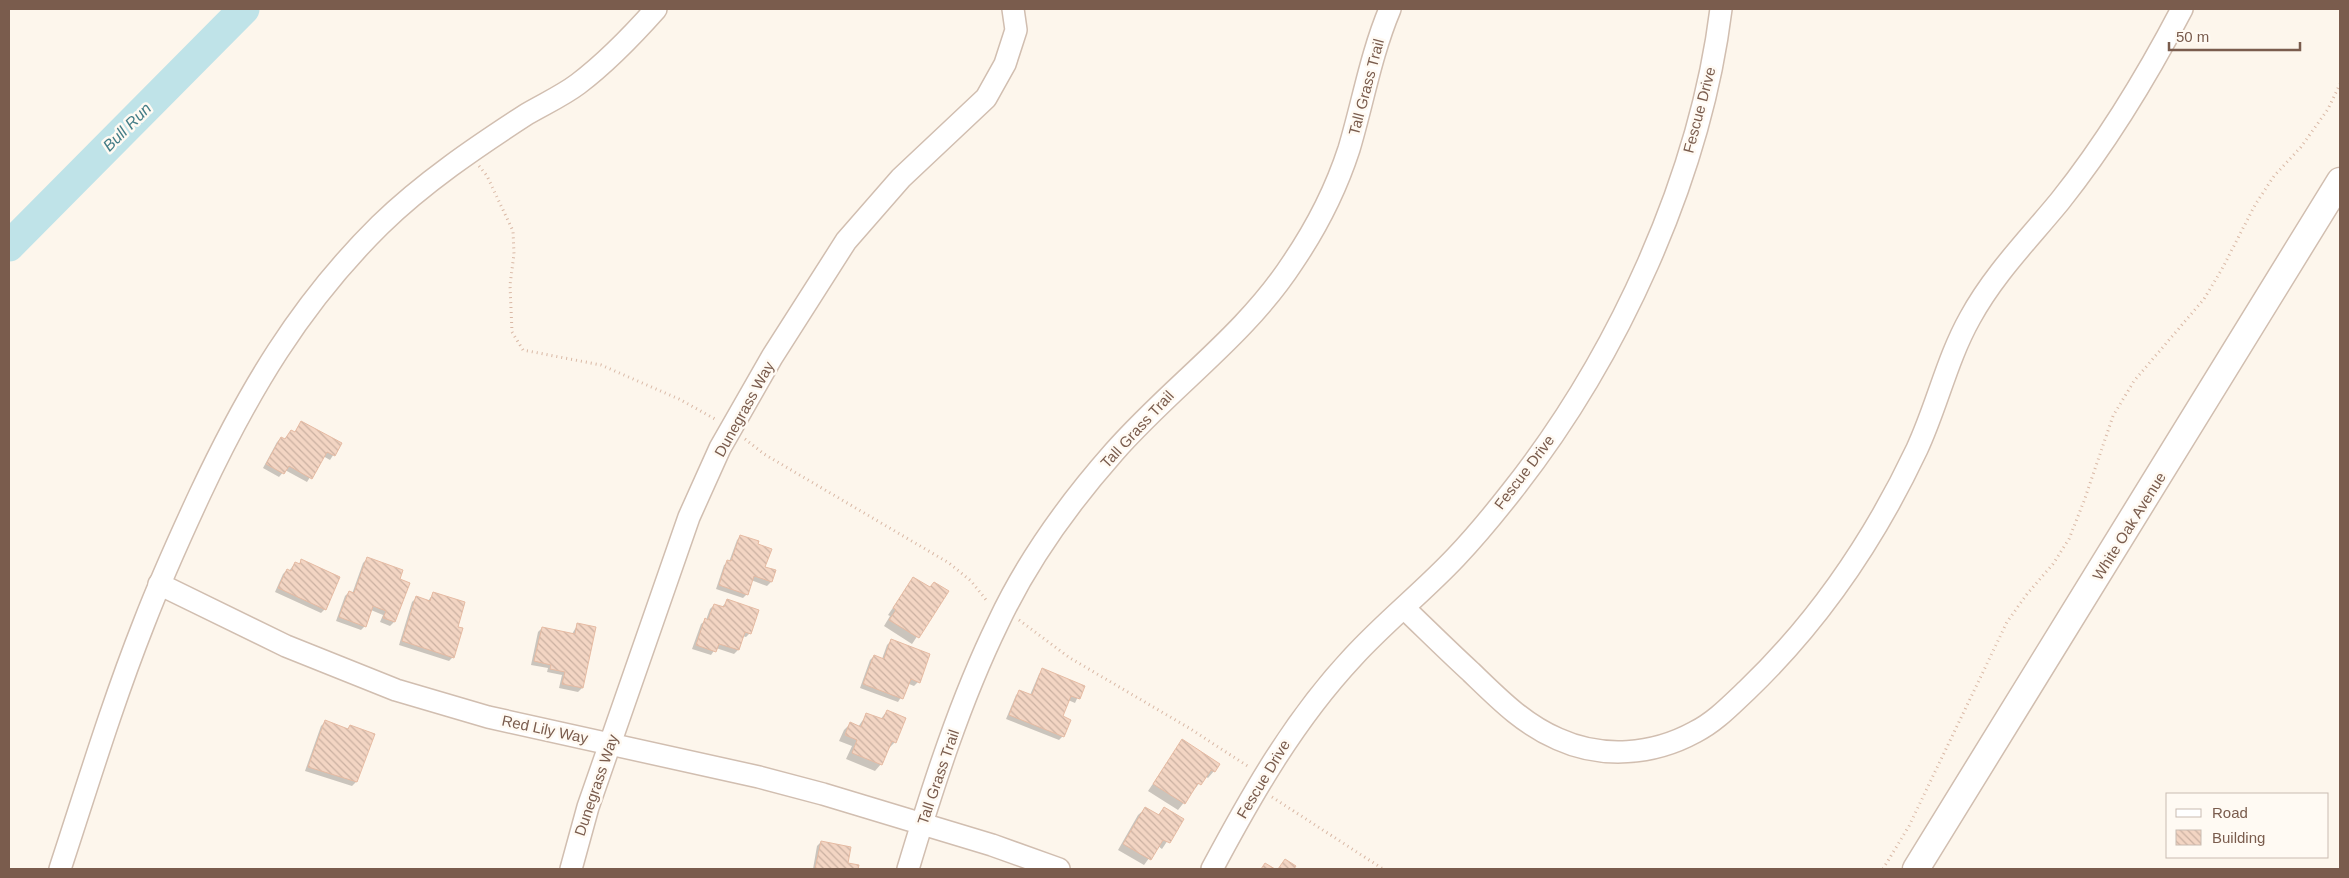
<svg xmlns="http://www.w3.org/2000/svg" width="2349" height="878" font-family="Helvetica,sans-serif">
  <defs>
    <pattern id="building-back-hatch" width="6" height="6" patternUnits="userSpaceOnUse" patternTransform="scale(1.25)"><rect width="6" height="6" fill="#f3d5c3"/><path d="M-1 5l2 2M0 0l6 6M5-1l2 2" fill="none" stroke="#cab0a1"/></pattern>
  </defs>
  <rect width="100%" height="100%" fill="#fdf6ec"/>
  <g fill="#0003">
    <path d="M302 422 341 443 330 460 323 456 307 482 285 470 279 477 263 468 277 442 281 438 284 440 291 431 294 433Z"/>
    <path d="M741 536 764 568 771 582 767 586 751 580 747 594 743 598 716 589 724 565 729 562 737 540Z"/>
    <path d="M367 559 394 622 390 626 380 622 383 615 371 610 365 626 361 630 336 621 345 596 349 592 352 594 363 563Z"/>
    <path d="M302 561 325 609 321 613 275 592 283 574 287 570 289 571 295 563 298 564Z"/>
    <path d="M913 578 929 588 947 592 912 644 884 626 890 616 888 615Z"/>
    <path d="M433 594 453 657 449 661 399 645 412 602 416 598 428 601Z"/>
    <path d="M727 601 750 633 746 637 742 636 738 650 734 654 716 648 711 655 692 649 701 624 706 620 710 609 714 605 722 607Z"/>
    <path d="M578 624 582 688 578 692 559 688 562 675 547 672 548 668 531 665 538 632 542 628 572 634Z"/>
    <path d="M891 641 918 682 914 686 909 684 898 702 860 688 870 660 874 656 882 659 887 645Z"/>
    <path d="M1043 670 1083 686 1075 703 1068 700 1061 717 1063 736 1059 740 1006 719 1016 695 1020 691 1030 695 1039 674Z"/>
    <path d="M887 711 895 742 889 748 881 764 875 771 846 759 852 746 839 741 844 730 850 724 858 727 867 714 880 720Z"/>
    <path d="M325 722 347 730 350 726 356 782 352 786 305 771 321 726Z"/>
    <path d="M1182 741 1214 771 1208 778 1205 776 1178 810 1148 791Z"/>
    <path d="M1164 808 1182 819 1162 849 1158 846 1144 865 1118 850 1138 815 1145 809 1158 815Z"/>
    <path d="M821 842 846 864 857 866 856 869H813L817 846Z"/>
  </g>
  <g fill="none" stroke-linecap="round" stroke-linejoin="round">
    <path stroke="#bfe3e8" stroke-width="31" d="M9 246 244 9"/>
  </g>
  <g fill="url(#building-back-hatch)" stroke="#e6bba3">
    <path d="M301 421 342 443 335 456 327 452 312 479 289 466 284 474 266 464 281 437 285 439 291 430 295 432Z"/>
    <path d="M740 535 759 541 758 544 772 549 765 567 776 570 772 582 754 576 748 595 719 585 727 560 731 561Z"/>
    <path d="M367 557 403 570 400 579 410 583 395 622 383 618 386 611 373 606 366 627 339 617 349 591 354 593Z"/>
    <path d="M301 559 340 577 326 610 278 588 287 569 291 571 295 562 300 564Z"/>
    <path d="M913 577 930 587 934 582 949 591 919 638 889 620 896 610 893 608Z"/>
    <path d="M433 592 465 602 458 627 463 628 454 658 402 641 416 596 430 601Z"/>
    <path d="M727 599 759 610 751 634 745 632 739 650 719 644 716 652 696 645 705 618 708 620 714 604 724 607Z"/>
    <path d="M577 623 596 627 583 688 562 684 565 672 550 669 551 665 534 661 542 627 575 634Z"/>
    <path d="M891 639 930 654 920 683 911 679 903 699 863 684 874 655 884 659Z"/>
    <path d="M1042 668 1085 686 1080 699 1071 696 1063 716 1071 720 1064 737 1009 715 1019 690 1032 695Z"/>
    <path d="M887 710 906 718 896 743 892 741 882 765 852 753 857 740 845 735 850 722 861 727 866 713 883 719Z"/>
    <path d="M325 720 348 729 350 725 375 734 357 782 308 767Z"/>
    <path d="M1182 739 1220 764 1215 772 1211 770 1201 785 1198 783 1185 804 1153 784Z"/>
    <path d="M1145 807 1159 815 1164 807 1184 819 1170 843 1163 840 1151 860 1123 844Z"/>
    <path d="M821 841 851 847 848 863 859 865 858 869H815Z"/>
    <path d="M1285 859 1296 866 1294 869H1278Z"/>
    <path d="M1265 863 1275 869H1261Z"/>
  </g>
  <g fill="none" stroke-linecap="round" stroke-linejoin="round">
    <g stroke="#d1beb0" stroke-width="24">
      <g id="minor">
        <path d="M159 584 286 646 396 690 488 717 759 777 823 794 992 845 1059 869"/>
        <path d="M1404 608C1426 629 1448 651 1471 672 1498 698 1523 724 1558 739 1602 759 1653 755 1695 732 1715 722 1731 705 1747 690 1818 622 1875 538 1917 449 1937 406 1947 359 1970 318 1994 274 2028 240 2060 201 2107 142 2147 76 2182 9"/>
        <path d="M60 869C87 787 112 704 144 623 161 579 180 537 200 494 248 392 299 305 380 225 423 183 476 147 527 114 544 104 562 96 578 84 607 62 632 36 656 9"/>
        <path d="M571 869 588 807 689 517 720 448 772 357 846 241 901 178 986 98 1005 64 1016 30 1013 9"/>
        <path d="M908 869C933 786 960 701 998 623 1027 561 1069 503 1114 452 1172 386 1245 336 1293 262 1316 228 1336 189 1349 149 1363 102 1371 54 1390 9"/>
        <path d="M1212 869C1252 794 1294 720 1353 657 1385 622 1423 592 1456 557 1475 537 1494 514 1512 491 1617 358 1700 178 1721 9"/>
      </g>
    </g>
    <g stroke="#d1beb0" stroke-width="29">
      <path id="tertiary" d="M1916 869 2340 181"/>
    </g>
    <g stroke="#d9b8a5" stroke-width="3" stroke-dasharray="1 4" stroke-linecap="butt">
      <path d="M479 166 487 176 513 231 514 254 510 285 512 332 523 350 601 365 679 399 715 419"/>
      <path d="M745 439 764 454 949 563 971 581 987 601"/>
      <path d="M1019 620 1070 658 1189 728 1249 767"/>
      <path d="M1272 797 1383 869"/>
      <path d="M1883 869 1909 826 2007 622 2027 594 2053 564 2069 539 2084 501 2113 416 2134 381 2204 299 2222 269 2255 205 2274 176 2301 147 2328 109 2340 84"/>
    </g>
    <use href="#minor" stroke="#fff" stroke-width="21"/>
    <use href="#tertiary" stroke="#fff" stroke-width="26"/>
  </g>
  <g text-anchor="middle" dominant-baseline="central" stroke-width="5" stroke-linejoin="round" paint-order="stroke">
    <g font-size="15" fill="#7a5c4d" stroke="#fffaf3">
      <text transform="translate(1366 87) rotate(-75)">Tall Grass Trail</text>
      <text transform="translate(1699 110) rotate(-75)">Fescue Drive</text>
      <text transform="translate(744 409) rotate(-61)">Dunegrass Way</text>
      <text transform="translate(1137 429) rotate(-47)">Tall Grass Trail</text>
      <text transform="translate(1524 472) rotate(-53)">Fescue Drive</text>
      <text transform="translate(2129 526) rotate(-58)">White Oak Avenue</text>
      <text transform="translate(545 729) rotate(12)">Red Lily Way</text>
      <text transform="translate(938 777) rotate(-71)">Tall Grass Trail</text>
      <text transform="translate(1263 779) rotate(-59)">Fescue Drive</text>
      <text transform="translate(596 785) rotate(-71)">Dunegrass Way</text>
    </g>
    <g font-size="16" font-style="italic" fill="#437c86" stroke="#fffaf3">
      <text transform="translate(127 127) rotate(-45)">Bull Run</text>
    </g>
  </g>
  <rect width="2349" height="878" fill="none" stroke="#7a5c4d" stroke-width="20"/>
  <rect x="2166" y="793" width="162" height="65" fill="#fffaf3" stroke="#cabbb1"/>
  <rect x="2176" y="809" width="25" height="8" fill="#ffffff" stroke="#cabbb1"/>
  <text x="2212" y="818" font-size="15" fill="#7a5c4d">Road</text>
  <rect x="2176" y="830" width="25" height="15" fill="url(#building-back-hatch)" stroke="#cabbb1"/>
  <text x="2212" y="843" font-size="15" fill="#7a5c4d">Building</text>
  <path d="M2169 42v8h131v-8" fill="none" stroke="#7a5c4d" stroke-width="2.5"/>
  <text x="2176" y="42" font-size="15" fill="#7a5c4d" stroke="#fffaf3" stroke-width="4" paint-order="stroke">50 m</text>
</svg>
